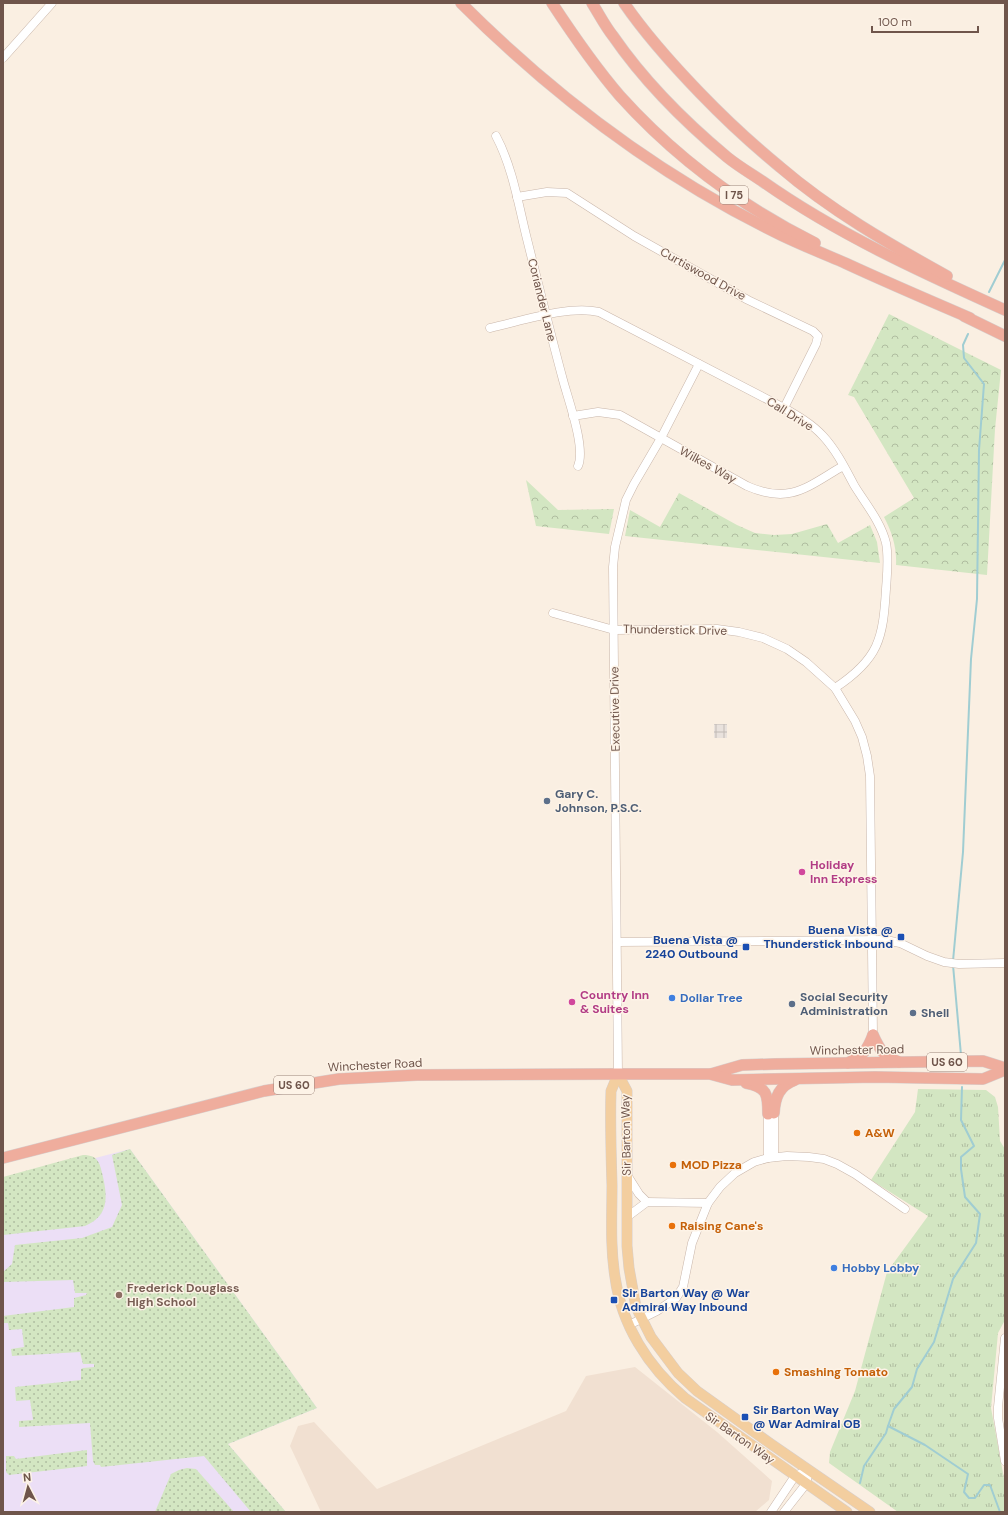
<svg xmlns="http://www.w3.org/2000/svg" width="1008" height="1515" font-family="'DM Sans',sans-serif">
  <defs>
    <pattern id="industrial-grid" width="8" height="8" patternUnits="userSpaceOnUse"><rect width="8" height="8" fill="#e9e2dd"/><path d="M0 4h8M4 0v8" fill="none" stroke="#c1bab5"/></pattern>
    <pattern id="grass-dots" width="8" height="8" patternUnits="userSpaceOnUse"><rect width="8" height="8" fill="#d3e6c2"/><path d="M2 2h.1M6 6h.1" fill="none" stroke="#afbda0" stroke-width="1.8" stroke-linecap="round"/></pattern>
    <pattern id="forest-crowns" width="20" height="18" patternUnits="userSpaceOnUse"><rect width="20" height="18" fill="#d3e6c2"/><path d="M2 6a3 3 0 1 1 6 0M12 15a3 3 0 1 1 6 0" fill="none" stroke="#afbda0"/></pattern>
    <pattern id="park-tufts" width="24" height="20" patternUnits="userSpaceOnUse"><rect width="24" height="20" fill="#d3e6c2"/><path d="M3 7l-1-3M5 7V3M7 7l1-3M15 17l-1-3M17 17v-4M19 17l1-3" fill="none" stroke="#afbda0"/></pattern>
  </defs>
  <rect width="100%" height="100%" fill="#faefe2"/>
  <path fill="#f1e0d1" d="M635 1367 717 1432 772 1481 769 1500 755 1512H321L290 1446 298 1426 314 1422 377 1489 566 1411 586 1376Z"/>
  <rect fill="url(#industrial-grid)" x="714" y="724" width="13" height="14"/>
  <path fill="#ecdff6" d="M130 1149 317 1408 228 1444 286 1512H3V1182Z"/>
  <g fill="url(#grass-dots)">
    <path d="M130 1149 317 1408 228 1444 286 1512H251L204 1456 101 1467 100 1465H95L93 1461 90 1423 19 1427V1421L33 1420 30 1400 16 1401 15 1387 81 1380V1369L83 1368 94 1367V1364H83L80 1352 12 1356 11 1349 24 1347 22 1329 9 1330 8 1323H3V1316L74 1307V1298L86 1295 87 1293H75L73 1280 3 1282V1272L12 1264 15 1245 82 1238 112 1227 122 1205 112 1155Z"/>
    <path d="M83 1155C99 1155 100 1164 103 1177 108 1199 108 1216 85 1226L3 1235V1177Z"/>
    <path d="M87 1450V1466L9 1475 6 1472V1456H14L16 1459Z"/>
    <path d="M187 1468 196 1469 234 1512H155L171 1474 179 1470Z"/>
  </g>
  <g fill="url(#forest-crowns)">
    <path d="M889 314 1001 370 995 429 987 575 896 565C897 548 892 532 884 517L914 498 854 397 848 395Z"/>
    <path d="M526 480 558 510 614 509 609 534 536 526Z"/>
    <path d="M679 493 737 525 755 533 774 535 792 534 827 524 838 543 870 525 877 542 880 563 625 536 630 510 660 527Z"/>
  </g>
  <path fill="url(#park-tufts)" d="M918 1089 986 1090 995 1097 998 1107 1000 1141 1005 1149V1320L998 1333 991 1408 1005 1484V1512H898L829 1463 830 1452 855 1391 887 1272 928 1216 871 1180 915 1112Z"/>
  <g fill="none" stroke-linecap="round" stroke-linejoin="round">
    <g stroke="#a0cdd2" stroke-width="2">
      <path d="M989 292 1005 260"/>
      <path d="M953 961 963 852 971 659 977 599 979 450 984 384 964 358 963 345 968 334"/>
      <path d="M953 965 961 1055"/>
      <path d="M962 1087 961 1120 974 1146 961 1157V1169L965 1197 980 1214 976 1243 953 1279 934 1342 917 1369 912 1387 894 1409 888 1426 925 1445 968 1474 964 1492 969 1498H975L984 1485H990L1000 1512"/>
      <path d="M860 1483 864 1466 886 1433 888 1426"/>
    </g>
    <g stroke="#c9b6aa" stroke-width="9">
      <g id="minor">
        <path d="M3 58 52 3"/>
        <path d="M496 136C512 166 518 202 526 235 538 283 550 332 563 380 568 399 586 448 578 466"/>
        <path d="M517 197 547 192 567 193 634 236 748 300 813 331 818 336 816 344 784 408"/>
        <path d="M490 328C522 321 568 305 599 312L784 408C798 416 812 424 823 436 836 450 845 468 854 485 865 503 881 522 886 543 889 558 887 574 886 589 883 639 879 659 835 688"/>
        <path d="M573 416 598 412 620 415 747 486C790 505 807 487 843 466"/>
        <path d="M553 613 614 630 717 629 739 632 763 638 787 649 806 662 835 688 855 721 862 737 867 756 870 776 873 1035"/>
        <path d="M617 942 886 940 900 943 927 956 944 962 959 964 1005 963"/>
        <path d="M618 1074 613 567 615 547 626 500 634 484 661 438 699 364"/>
        <path d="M774 1157V1114"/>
        <path d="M768 1158V1114"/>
        <path d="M627 1175 639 1194 647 1202"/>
        <path d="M627 1217 647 1202 708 1203"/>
        <path d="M629 1325 657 1311 676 1298 683 1287 692 1243 708 1203 720 1187 735 1173 754 1162 768 1158 787 1156 809 1157 824 1159 837 1164 855 1174 905 1209"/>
        <path d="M1005 1338 998 1407V1418L1005 1461"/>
        <path d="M771 1512 795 1476 809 1470"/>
        <path d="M784 1512 806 1484 809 1470"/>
      </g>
    </g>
    <g stroke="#d7cfcd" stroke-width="11">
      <g id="major">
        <path d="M618 1074 627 1091V1246L629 1268 636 1307 651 1337 678 1373 697 1391 771 1444 870 1512"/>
        <path d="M618 1074 611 1091C610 1122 611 1154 612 1185 612 1216 610 1246 615 1277 621 1324 648 1367 685 1398L847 1512"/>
      </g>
    </g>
    <g stroke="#d7cfcd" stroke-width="12">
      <g id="highway">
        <path d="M461 3C554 96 663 178 781 235 802 245 824 254 845 263 886 282 928 300 970 318"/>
        <path d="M552 3C573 35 595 67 620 96 675 157 743 207 815 243"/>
        <path d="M592 3C599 14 605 26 613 36 644 81 685 122 727 157 738 166 750 173 762 181 837 234 921 272 1005 310"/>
        <path d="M624 3C646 35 673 65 700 93 725 119 752 144 780 167 830 210 889 244 947 276"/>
        <path d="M964 316 1005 336"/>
        <path d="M873 1035C880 1050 883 1056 899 1062"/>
        <path d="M848 1063C863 1055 867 1051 873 1035"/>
        <path d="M711 1074 742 1065 775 1064 983 1061 1005 1068"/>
        <path d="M746 1083C767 1087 768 1094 768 1114"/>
        <path d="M774 1113C775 1097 779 1086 795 1080"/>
        <path d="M3 1158 264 1091 339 1079 417 1075 618 1074H710L732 1080 875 1077 983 1079 1005 1070"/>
      </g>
    </g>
    <use href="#minor" stroke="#fff" stroke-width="8"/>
    <use href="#major" stroke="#f3ce9f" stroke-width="10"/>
    <use href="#highway" stroke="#efad9d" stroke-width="11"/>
  </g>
  <g fill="#5c6f8a" stroke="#fdf3e7" stroke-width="1.5">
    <circle cx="547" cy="801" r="4"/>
    <circle cx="792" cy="1004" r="4"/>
    <circle cx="913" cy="1013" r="4"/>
  </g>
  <g fill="#d1479c" stroke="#fdf3e7" stroke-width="1.5">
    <circle cx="802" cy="872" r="4"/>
    <circle cx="572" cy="1002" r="4"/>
  </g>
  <g fill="#1a4fb4" stroke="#fdf3e7" stroke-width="1.5">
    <rect x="897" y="933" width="8" height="8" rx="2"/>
    <rect x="742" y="943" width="8" height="8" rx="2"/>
    <rect x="610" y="1296" width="8" height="8" rx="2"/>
    <rect x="741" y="1413" width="8" height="8" rx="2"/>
  </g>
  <g fill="#3f7fe0" stroke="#fdf3e7" stroke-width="1.5">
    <circle cx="672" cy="998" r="4"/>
    <circle cx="834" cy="1268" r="4"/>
  </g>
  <g fill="#e8710a" stroke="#fdf3e7" stroke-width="1.5">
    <circle cx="857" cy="1133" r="4"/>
    <circle cx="673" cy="1165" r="4"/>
    <circle cx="672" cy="1226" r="4"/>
    <circle cx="776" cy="1372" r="4"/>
  </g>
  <circle fill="#8d6e63" stroke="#fdf3e7" stroke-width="1.5" cx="119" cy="1295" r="4"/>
  <g text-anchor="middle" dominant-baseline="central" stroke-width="3" stroke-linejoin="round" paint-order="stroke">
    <g fill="#fdf3e7" stroke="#9a847a" stroke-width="1">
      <rect x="720" y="186" width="28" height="18" rx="3"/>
      <rect x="927" y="1053" width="40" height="18" rx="3"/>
      <rect x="274" y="1076" width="40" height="18" rx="3"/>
    </g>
    <g font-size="11" font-weight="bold" fill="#6f554b">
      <text x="734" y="195">I 75</text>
      <text x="947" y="1062">US 60</text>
      <text x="294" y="1085">US 60</text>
    </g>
    <g font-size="12" fill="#6f554b" stroke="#fdf3e7">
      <text transform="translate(703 274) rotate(29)">Curtiswood Drive</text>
      <text transform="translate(542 300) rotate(76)">Coriander Lane</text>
      <text transform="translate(790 414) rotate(32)">Call Drive</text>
      <text transform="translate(708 465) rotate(29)">Wilkes Way</text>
      <text transform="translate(675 630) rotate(1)">Thunderstick Drive</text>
      <text transform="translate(615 709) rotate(-91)">Executive Drive</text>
      <text transform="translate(857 1050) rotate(-1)">Winchester Road</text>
      <text transform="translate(375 1065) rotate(-3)">Winchester Road</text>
      <text transform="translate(626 1135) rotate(-91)">Sir Barton Way</text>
      <text transform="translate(740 1438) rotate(35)">Sir Barton Way</text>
    </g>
    <g font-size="12" font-weight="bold" fill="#4e5e75" stroke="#fdf3e7" text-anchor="start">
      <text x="555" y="794">Gary C.<tspan x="555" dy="14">Johnson, P.S.C.</tspan></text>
      <text x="800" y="997">Social Security<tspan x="800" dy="14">Administration</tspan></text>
      <text x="921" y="1013">Shell</text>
    </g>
    <g font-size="12" font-weight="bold" fill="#b23c85" stroke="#fdf3e7" text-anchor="start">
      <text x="810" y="865">Holiday<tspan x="810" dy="14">Inn Express</tspan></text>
      <text x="580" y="995">Country Inn<tspan x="580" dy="14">&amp; Suites</tspan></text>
    </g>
    <g font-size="12" font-weight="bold" fill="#164399" stroke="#fdf3e7" text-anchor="end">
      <text x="893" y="930">Buena Vista @<tspan x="893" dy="14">Thunderstick Inbound</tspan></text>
      <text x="738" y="940">Buena Vista @<tspan x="738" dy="14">2240 Outbound</tspan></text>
      <text x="622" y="1293" text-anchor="start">Sir Barton Way @ War<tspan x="622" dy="14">Admiral Way Inbound</tspan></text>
      <text x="753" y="1410" text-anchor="start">Sir Barton Way<tspan x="753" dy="14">@ War Admiral OB</tspan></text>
    </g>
    <g font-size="12" font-weight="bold" fill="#366cbe" stroke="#fdf3e7" text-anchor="start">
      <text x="680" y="998">Dollar Tree</text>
      <text x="842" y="1268">Hobby Lobby</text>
    </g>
    <g font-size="12" font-weight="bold" fill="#c56008" stroke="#fdf3e7" text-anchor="start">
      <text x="865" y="1133">A&amp;W</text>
      <text x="681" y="1165">MOD Pizza</text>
      <text x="680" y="1226">Raising Cane's</text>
      <text x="784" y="1372">Smashing Tomato</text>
    </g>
    <g font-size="12" font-weight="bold" fill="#785e54" stroke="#fdf3e7" text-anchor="start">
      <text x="127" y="1288">Frederick Douglass<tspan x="127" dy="14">High School</tspan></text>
    </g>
  </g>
  <rect width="1008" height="1515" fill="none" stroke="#6f554b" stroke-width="8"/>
  <g transform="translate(28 1487) rotate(354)" stroke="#fdf3e7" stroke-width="3" paint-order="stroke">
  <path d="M0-3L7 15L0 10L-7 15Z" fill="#6f554b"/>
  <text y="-6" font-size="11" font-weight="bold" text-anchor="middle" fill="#6f554b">N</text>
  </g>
  <path d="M872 26v6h106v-6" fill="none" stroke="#6f554b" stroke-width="2"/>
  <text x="878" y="26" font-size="12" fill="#6f554b" stroke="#fdf3e7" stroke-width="3" paint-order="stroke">100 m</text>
</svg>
